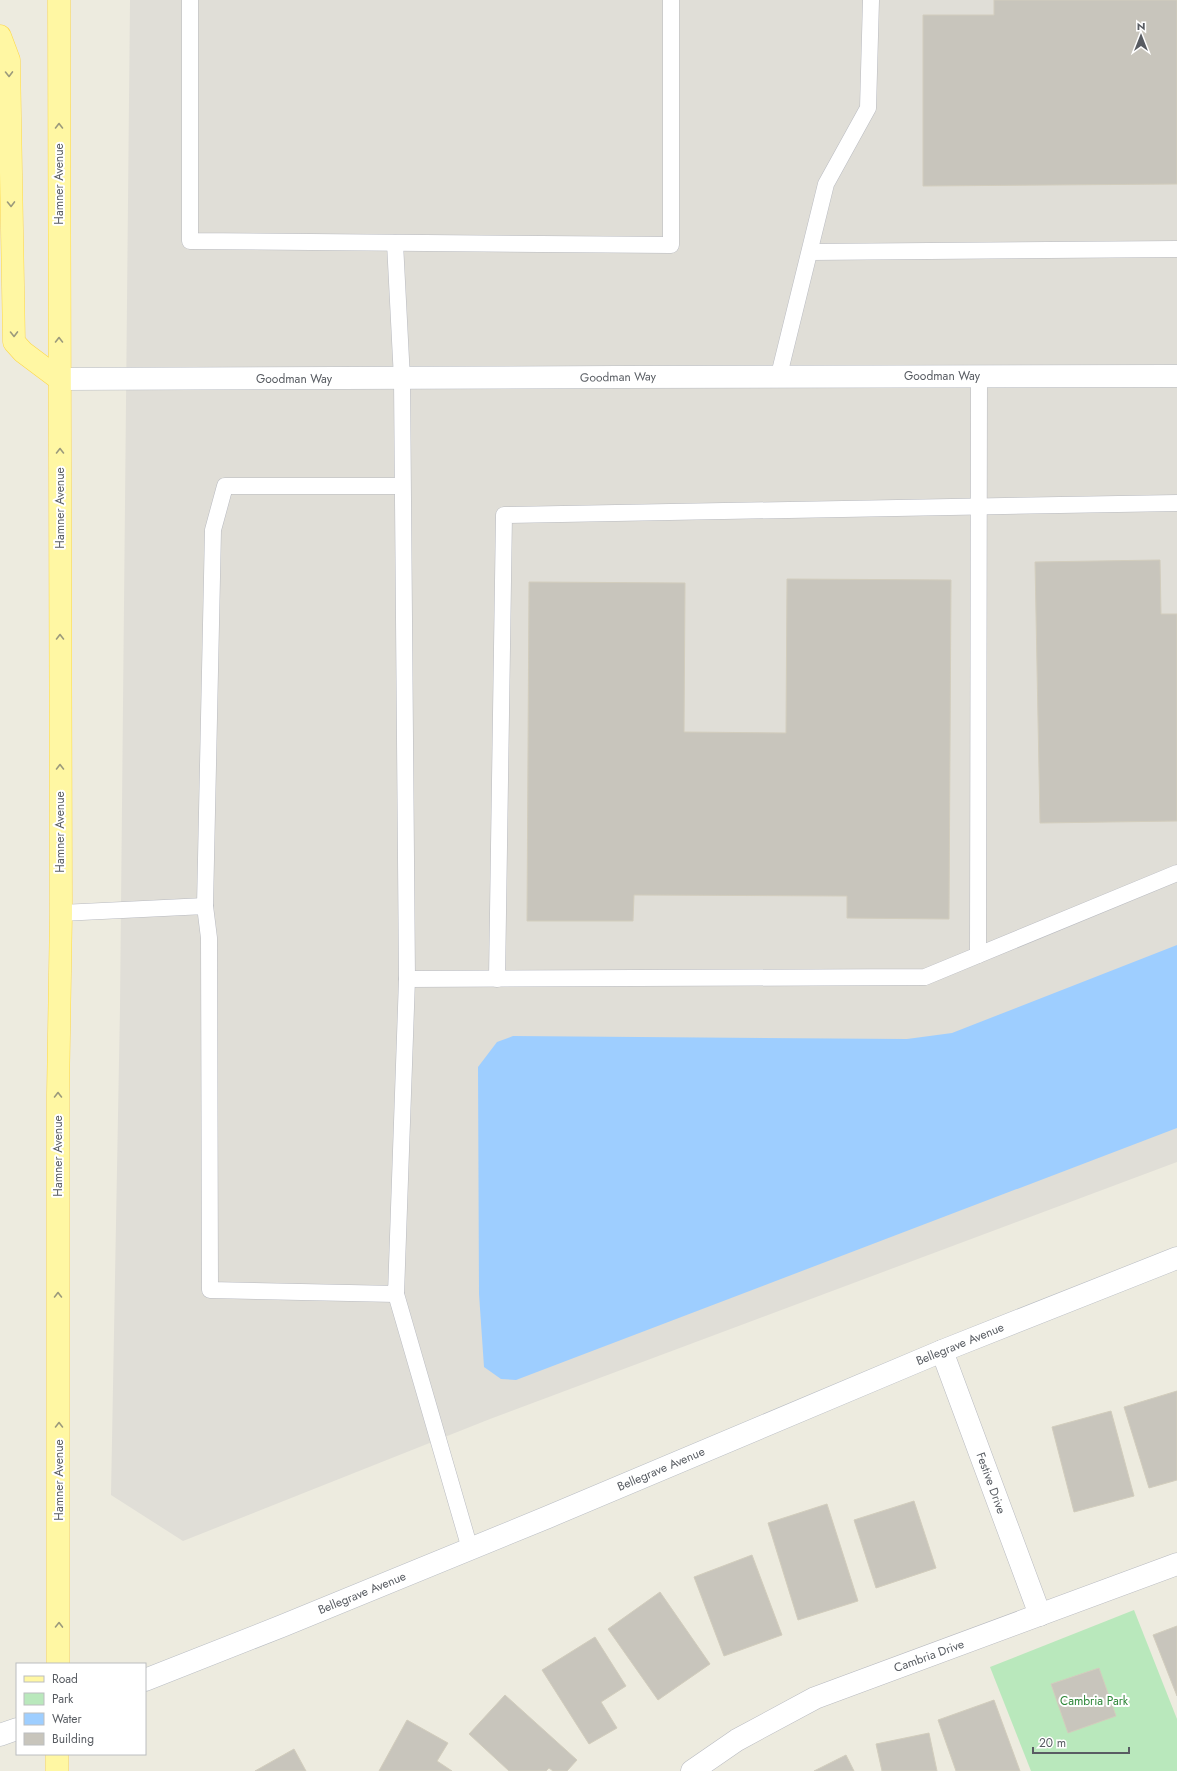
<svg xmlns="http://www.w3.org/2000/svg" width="1177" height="1771" font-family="Jost,sans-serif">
  <rect width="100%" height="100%" fill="#edebdf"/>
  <path fill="#e0ded7" d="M130 0H1177V1162L490 1419 183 1541 111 1495 120 1007Z"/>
  <path fill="#b9e8bc" d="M1134 1610 1177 1719V1771H1031L990 1667Z"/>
  <path fill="#9eceff" d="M1177 945V1128L516 1380 501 1379 484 1367 479 1294 478 1067 497 1042 513 1036 907 1039 952 1033Z"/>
  <g fill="#c8c5bc" stroke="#d2cdbd">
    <path d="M994 0H1177V184L923 186V15H994Z"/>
    <path d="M1160 560 1161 614H1177V821L1040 823 1035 562Z"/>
    <path d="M787 579 951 580 949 919 847 918V896L634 895 633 921H527L529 582 685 583 684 732 786 733Z"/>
    <path d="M1177 1391V1480L1149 1488 1124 1407Z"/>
    <path d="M1111 1411 1134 1496 1074 1512 1052 1427Z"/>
    <path d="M914 1501 936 1568 876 1588 854 1520Z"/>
    <path d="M827 1504 858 1601 798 1620 768 1523Z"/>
    <path d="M752 1555 782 1635 724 1656 694 1577Z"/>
    <path d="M660 1592 710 1664 658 1700 608 1629Z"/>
    <path d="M1177 1626V1696L1153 1635Z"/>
    <path d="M595 1637 626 1686 601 1702 617 1728 589 1744 542 1670Z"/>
    <path d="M1099 1668 1116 1716 1068 1733 1051 1684Z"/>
    <path d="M505 1695 577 1760 567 1771H553L549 1768 546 1771H509L469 1734Z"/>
    <path d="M994 1700 1020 1771H956L938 1720Z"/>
    <path d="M407 1720 448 1743 437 1761 452 1771H379Z"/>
    <path d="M929 1733 937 1771H882L876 1744Z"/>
    <path d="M294 1749 306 1771H255Z"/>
    <path d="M846 1755 854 1771H814Z"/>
  </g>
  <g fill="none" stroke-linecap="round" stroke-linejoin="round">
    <g stroke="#b8bac0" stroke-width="17">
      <g id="lane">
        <path d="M190 0V241L671 245V0"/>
        <path d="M395 243 402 379 407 979"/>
        <path d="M810 252 1177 249"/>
        <path d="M779 375 826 184 868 108 871 0"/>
        <path d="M205 906 213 530 225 486H402"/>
        <path d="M61 913 205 906 209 938 210 1290 396 1294 407 979 925 977 1177 873"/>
        <path d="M978 955 979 376"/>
        <path d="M497 979 504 515 1177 503"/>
        <path d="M396 1294 470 1549"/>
      </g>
    </g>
    <g stroke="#b8bac0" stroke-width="23">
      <g id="street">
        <path d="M942 1351 1040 1615"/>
        <path d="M692 1771 737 1740 815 1698 1177 1564"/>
      </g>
    </g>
    <g stroke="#b8bcc3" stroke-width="23">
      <g id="secondary">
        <path d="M59 379C432 379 804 375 1177 376"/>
        <path d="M145 1680 282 1626 548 1517 942 1351 1177 1258"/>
        <path d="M0 1735 17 1729"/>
      </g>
    </g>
    <g stroke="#fed848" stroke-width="23">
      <g id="primary">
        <path d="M0 36 9 60 14 342 23 352 59 379"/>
        <path d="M58 1664V1094L61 913 59 0"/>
        <path d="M57 1754V1771"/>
      </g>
    </g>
    <use href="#lane" stroke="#fff" stroke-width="16"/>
    <use href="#street" stroke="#fff" stroke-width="22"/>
    <use href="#secondary" stroke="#fff" stroke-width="22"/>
    <use href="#primary" stroke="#fff7a3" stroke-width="22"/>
  </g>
  <defs><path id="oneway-chevron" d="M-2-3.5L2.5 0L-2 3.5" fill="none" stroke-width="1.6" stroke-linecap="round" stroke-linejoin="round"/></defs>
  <g stroke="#9b9a7c">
    <use href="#oneway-chevron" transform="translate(9 74) rotate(89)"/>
    <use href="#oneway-chevron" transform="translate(59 126) rotate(-90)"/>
    <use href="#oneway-chevron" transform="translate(11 204) rotate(89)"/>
    <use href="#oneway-chevron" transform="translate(14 334) rotate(89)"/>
    <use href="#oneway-chevron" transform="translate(59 340) rotate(-90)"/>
    <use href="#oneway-chevron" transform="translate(60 451) rotate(-90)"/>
    <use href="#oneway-chevron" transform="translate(60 637) rotate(-90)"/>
    <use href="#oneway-chevron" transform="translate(60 767) rotate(-90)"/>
    <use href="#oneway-chevron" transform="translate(58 1095) rotate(-90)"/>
    <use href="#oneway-chevron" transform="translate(58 1295) rotate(-90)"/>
    <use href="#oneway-chevron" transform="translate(59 1425) rotate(-90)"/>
    <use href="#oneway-chevron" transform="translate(59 1625) rotate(-89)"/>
  </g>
  <g text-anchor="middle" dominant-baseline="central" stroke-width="4" stroke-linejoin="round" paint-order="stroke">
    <g font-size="12" fill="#585c62" stroke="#fff">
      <text transform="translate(59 184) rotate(-90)">Hamner Avenue</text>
      <text x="942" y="376">Goodman Way</text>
      <text transform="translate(618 377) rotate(-1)">Goodman Way</text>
      <text x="294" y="379">Goodman Way</text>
      <text transform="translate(60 508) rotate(-90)">Hamner Avenue</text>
      <text transform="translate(60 832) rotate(-90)">Hamner Avenue</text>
      <text transform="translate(58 1156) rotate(-90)">Hamner Avenue</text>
      <text transform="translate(960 1344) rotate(-22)">Bellegrave Avenue</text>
      <text transform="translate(661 1469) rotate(-23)">Bellegrave Avenue</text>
      <text transform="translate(59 1480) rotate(-90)">Hamner Avenue</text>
      <text transform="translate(991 1483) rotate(70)">Festive Drive</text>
      <text transform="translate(362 1593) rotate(-22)">Bellegrave Avenue</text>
      <text transform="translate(929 1656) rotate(-20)">Cambria Drive</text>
    </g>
    <g font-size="12" fill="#2d8637" stroke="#fff">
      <text x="1094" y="1701">Cambria Park</text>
    </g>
  </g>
  <rect x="16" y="1663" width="130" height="92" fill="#ffffff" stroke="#bcbec0"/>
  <rect x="24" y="1676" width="20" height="6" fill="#fff7a3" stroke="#bcbec0"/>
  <text x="52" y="1683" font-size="12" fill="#585c62">Road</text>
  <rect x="24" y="1693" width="20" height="12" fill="#b9e8bc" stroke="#bcbec0"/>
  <text x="52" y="1703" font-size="12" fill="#585c62">Park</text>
  <rect x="24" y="1713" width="20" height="12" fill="#9eceff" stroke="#bcbec0"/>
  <text x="52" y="1723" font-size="12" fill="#585c62">Water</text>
  <rect x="24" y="1733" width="20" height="12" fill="#c8c5bc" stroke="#bcbec0"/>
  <text x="52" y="1743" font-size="12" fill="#585c62">Building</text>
  <g transform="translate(1141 36)" stroke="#ffffff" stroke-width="3" paint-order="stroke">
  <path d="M0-3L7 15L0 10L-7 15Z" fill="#585c62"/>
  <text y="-6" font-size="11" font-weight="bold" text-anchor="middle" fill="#585c62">N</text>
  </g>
  <path d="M1033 1747v6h96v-6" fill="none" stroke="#585c62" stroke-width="2"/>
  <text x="1039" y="1747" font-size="12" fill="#585c62" stroke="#ffffff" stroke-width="3" paint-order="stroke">20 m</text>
</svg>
